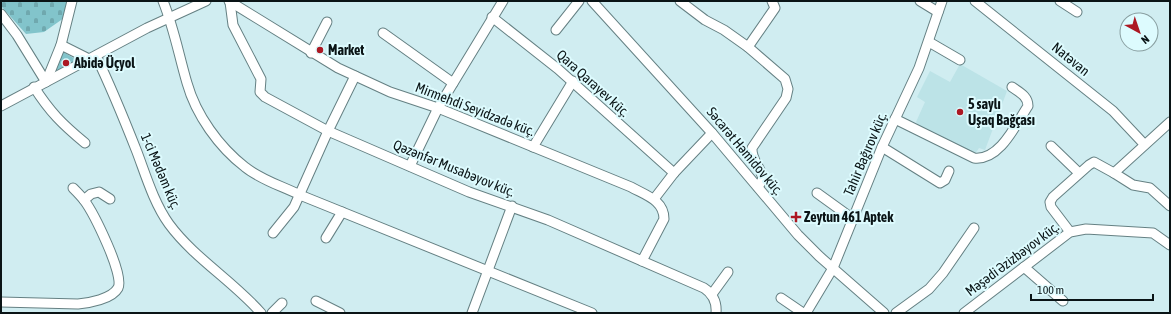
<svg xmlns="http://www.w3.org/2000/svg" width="1171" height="314" font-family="'Asap Condensed',sans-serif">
  <defs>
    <pattern id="cemetery-stones" width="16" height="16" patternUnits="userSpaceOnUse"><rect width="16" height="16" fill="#82c4cb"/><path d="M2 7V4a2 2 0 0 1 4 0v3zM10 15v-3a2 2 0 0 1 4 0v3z" fill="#6fa8ae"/></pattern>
  </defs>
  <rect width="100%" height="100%" fill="#d0edf1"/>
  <path fill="#bce3e7" d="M960 64 1007 91 985 150 979 148 975 154 922 130 916 122 925 102 917 97 930 71 950 82Z"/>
  <path fill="#82c4cb" d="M63 52 79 61 54 72Z"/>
  <path fill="url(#cemetery-stones)" d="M1 1H68L64 18 44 32 26 34 1 6Z"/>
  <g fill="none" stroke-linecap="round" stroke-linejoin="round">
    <g stroke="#658083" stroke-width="11">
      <g id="minor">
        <path d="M163 1C174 28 179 56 187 83 196 115 219 147 245 167 261 180 282 186 300 195L592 313"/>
        <path d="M229 1 338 68 390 92 438 108 631 187C645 195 664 200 664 219L642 261"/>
        <path d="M592 1 712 133 798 235 819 256 884 313"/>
        <path d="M680 1 705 20 724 30 748 47 785 79 788 89 786 98 752 148C751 160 761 167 763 179L758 187"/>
        <path d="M920 1 938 12"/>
        <path d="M975 1 1113 111 1144 144"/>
        <path d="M1060 1 1077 12"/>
        <path d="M230 2 233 25 261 79 260 92 265 97 328 131 469 192 548 220 704 288C713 294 717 302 716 313"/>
        <path d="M1 14 17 35 46 82 147 28 206 1"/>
        <path d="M492 17 558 69 674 173"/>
        <path d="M556 30 579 1"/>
        <path d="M383 33 453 83"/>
        <path d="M929 42 960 60"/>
        <path d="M61 45 89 59"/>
        <path d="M748 47 775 8 772 1"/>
        <path d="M311 53 327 22"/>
        <path d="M96 56C111 87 124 119 137 152 146 176 154 203 169 224 194 258 233 281 261 313"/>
        <path d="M34 87C50 112 62 124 85 143"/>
        <path d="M1 106 46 82 61 45 72 1"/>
        <path d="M895 119 974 158C1000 161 1016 124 1028 106 1028 96 1019 92 1012 87"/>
        <path d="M1051 146 1079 173"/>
        <path d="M533 147 573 81"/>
        <path d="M882 147 940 183 945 180 949 171"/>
        <path d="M410 166 438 108 503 1"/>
        <path d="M1114 173 1133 185 1150 188 1170 206"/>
        <path d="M817 193 853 219"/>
        <path d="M654 199 674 173 712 133"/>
        <path d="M84 200 91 194 99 192 110 199"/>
        <path d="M1070 232 1051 207 1050 202 1053 197 1089 165 1094 162 1114 173 1170 122"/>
        <path d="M273 233 294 207 328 131 355 76"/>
        <path d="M326 238 342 212"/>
        <path d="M1024 267 1063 301"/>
        <path d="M712 294 728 272"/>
        <path d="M781 298 803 313"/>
        <path d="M316 301 340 313"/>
        <path d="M1 302 78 304C89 303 112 299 118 288 125 275 93 212 84 200 81 196 77 192 73 188"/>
        <path d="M272 313 282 303"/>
        <path d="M472 313 512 206"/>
        <path d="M806 313 833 268 882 147 919 68 942 1"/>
        <path d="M896 313 929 289 943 273 974 228"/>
        <path d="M964 313 1070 232 1086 229 1153 233 1170 245"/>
      </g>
    </g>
    <use href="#minor" stroke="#fff" stroke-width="9"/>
  </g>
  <g fill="#ac1823" stroke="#ddfbfe" stroke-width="1.5">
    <circle cx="320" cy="50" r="4"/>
    <circle cx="66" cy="63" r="4"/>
    <circle cx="960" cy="112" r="4"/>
    <path d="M794 211h4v4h4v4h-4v4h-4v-4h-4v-4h4z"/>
  </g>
  <g text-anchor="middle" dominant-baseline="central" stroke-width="4" stroke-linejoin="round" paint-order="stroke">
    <g font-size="14" font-weight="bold" fill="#0a1416" stroke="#ddfbfe" text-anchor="start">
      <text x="328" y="50">Market</text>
      <text x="74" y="63">Abidə Üçyol</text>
      <text x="968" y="104">5 saylı<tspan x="968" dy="16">Uşaq Bağçası</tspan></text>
      <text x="804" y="217">Zeytun 461 Aptek</text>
    </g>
    <g font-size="14" fill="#0a1416" stroke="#ddfbfe">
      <text transform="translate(1071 59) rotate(39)">Natəvan</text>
      <text transform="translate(593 83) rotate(42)">Qara Qarayev küç.</text>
      <text transform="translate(475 109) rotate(21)">Mirmehdi Seyidzadə küç.</text>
      <text transform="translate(745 151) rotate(50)">Səcarət Həmidov küç.</text>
      <text transform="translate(865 154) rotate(-67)">Tahir Bağırov küç.</text>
      <text transform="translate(454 168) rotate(22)">Qəzənfər Musabəyov küç.</text>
      <text transform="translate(161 171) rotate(67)">1-ci Mədəm küç.</text>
      <text transform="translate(1012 259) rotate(-37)">Məşədi Əzizbəyov küç.</text>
    </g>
  </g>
  <rect width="1171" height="314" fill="none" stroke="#0a1416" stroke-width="4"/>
  <g transform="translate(1139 32) rotate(140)"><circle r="19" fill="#ddfbfe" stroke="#899fa1"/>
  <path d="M0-3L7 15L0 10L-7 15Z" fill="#ac1823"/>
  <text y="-6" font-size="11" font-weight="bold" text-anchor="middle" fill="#0a1416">N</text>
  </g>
  <path d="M1031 294v6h122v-6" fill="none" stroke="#0a1416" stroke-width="2"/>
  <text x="1037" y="294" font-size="12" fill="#0a1416" stroke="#ddfbfe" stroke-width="3" paint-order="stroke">100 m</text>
</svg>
